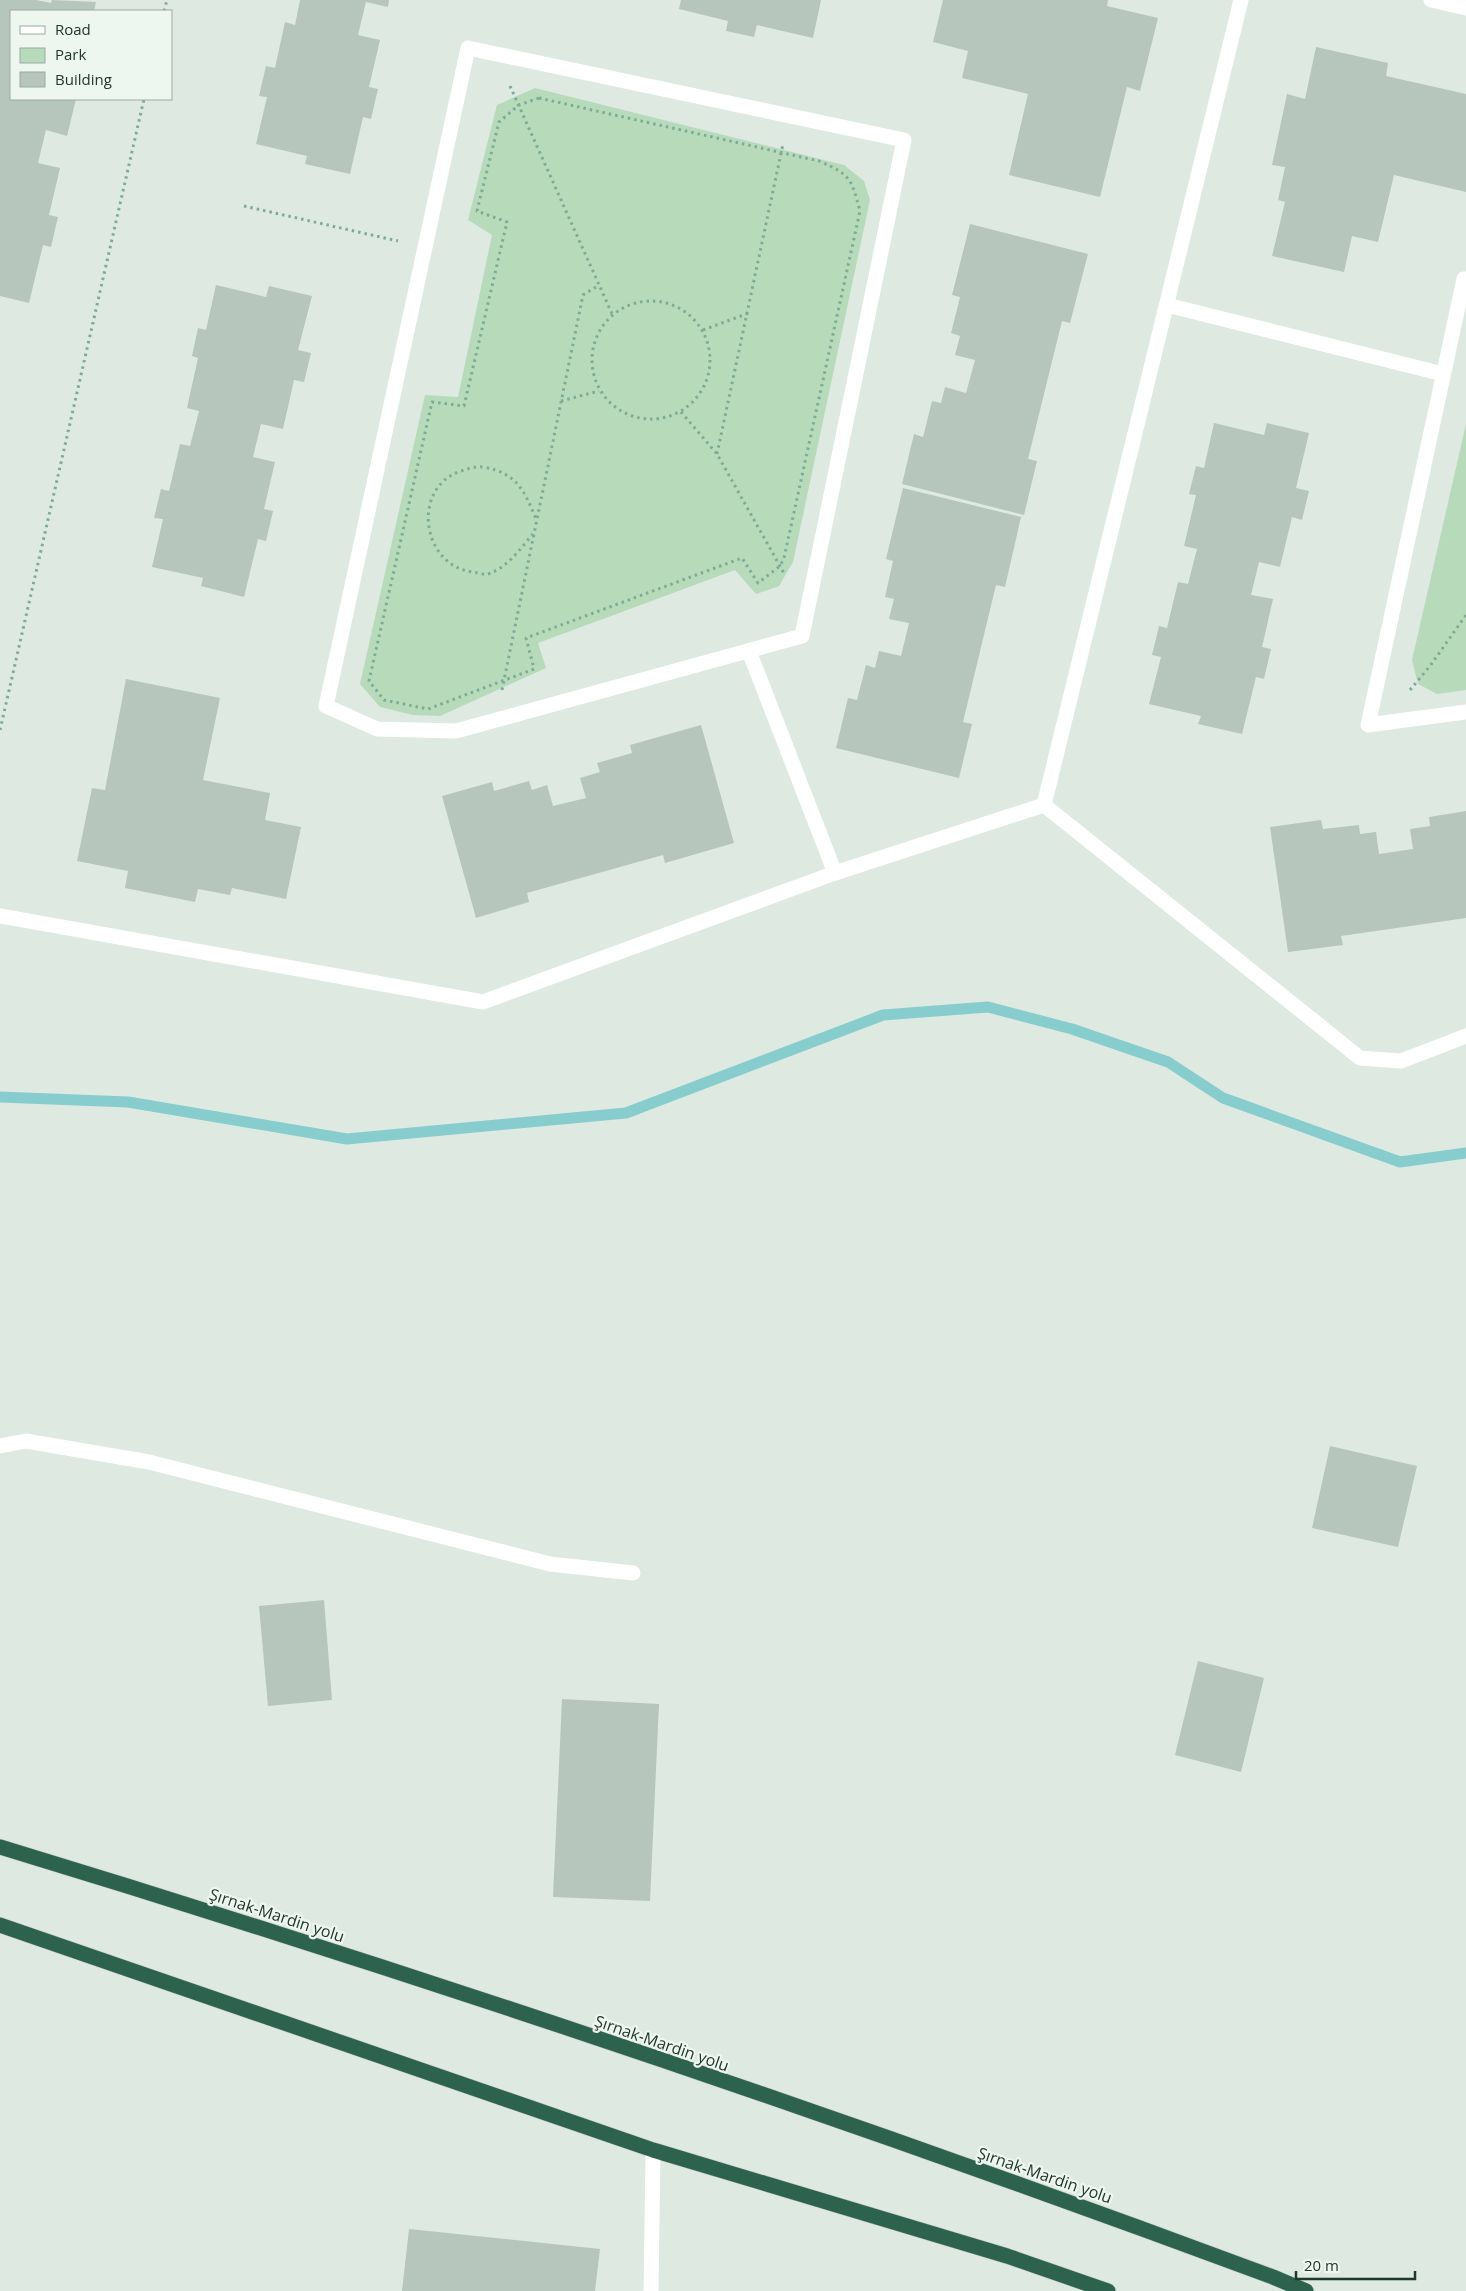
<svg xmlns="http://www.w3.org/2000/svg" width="1466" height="2291" font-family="'Open Sans',sans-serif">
  <rect width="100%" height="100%" fill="#dee9e2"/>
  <g fill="#b7dabb">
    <path d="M535 88 844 165 864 181 870 200 793 562 779 586 756 594 735 570 538 643 546 668 440 716 413 715 380 707 360 684 425 395 458 397 492 235 468 220 497 105Z"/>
    <path d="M1466 424V690L1437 694 1418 684 1412 660Z"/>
  </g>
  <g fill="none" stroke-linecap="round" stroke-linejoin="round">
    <path stroke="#87cdcd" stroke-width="11" d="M0 1097 128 1102 347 1139 626 1113 883 1015 988 1007 1072 1029 1168 1062 1223 1098 1400 1162 1466 1153"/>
  </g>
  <g fill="#b6c6bd">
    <path d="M0 0H36L51 3 52 0 96 2 94 11H11V99H76L67 136 46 130 38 163 60 168 49 215 58 217 51 247 43 245 29 303 0 296Z"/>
    <path d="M300 0H389L388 7 366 2 358 35 380 40 369 87 378 89 371 119 363 117 350 174 305 164 307 156 256 144 267 97 259 96 266 66 275 68 285 22 295 25Z"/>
    <path d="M681 0H821L813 38 757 25 754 37 726 31 728 21 679 9Z"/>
    <path d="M943 0H1108L1107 6 1158 18 1140 91 1127 87 1100 197 1009 175 1028 94 962 78 968 51 933 42Z"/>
    <path d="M1316 47 1388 63 1386 76 1466 94V192L1394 175 1378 242 1352 236 1344 272 1272 256 1285 202 1278 200 1285 167 1272 165 1287 94 1305 99Z"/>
    <path d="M970 224 1088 254 1070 323 1062 321 1028 459 1037 461 1024 515 902 484 914 434 923 437 932 401 941 403 945 387 966 393 975 360 955 355 960 336 951 333 960 297 952 295Z"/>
    <path d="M216 285 266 297 269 286 312 296 298 350 311 353 304 382 294 380 283 429 261 424 253 457 275 462 264 509 273 511 266 541 258 539 244 597 201 586 203 578 152 567 163 519 154 518 161 489 169 491 180 444 190 446 199 411 187 408 198 358 192 356 198 328 206 330Z"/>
    <path d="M1214 423 1264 435 1267 423 1309 433 1296 488 1309 491 1302 520 1292 517 1280 567 1259 562 1251 595 1273 599 1262 647 1271 649 1264 679 1256 677 1242 734 1198 724 1201 716 1149 704 1161 657 1152 655 1159 626 1167 628 1178 582 1188 584 1197 549 1184 546 1196 495 1189 494 1196 466 1204 468Z"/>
    <path d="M903 488 1021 517 1005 587 996 585 963 722 972 724 959 778 836 748 848 698 857 700 866 665 875 668 879 651 901 656 909 623 889 619 894 599 885 597 893 561 886 559Z"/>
    <path d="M126 679 220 698 203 780 270 793 265 820 301 827 286 899 232 888 230 895 198 889 195 902 125 888 128 871 77 861 92 788 105 790Z"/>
    <path d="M701 725 734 843 665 863 663 855 527 893 529 902 476 918 442 796 492 782 494 791 529 781 532 790 547 785 553 806 586 798 580 778 600 772 597 763 632 753 630 745Z"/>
    <path d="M1466 811V918L1341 936 1343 945 1288 952 1270 827 1321 820 1323 829 1359 825 1360 834 1376 832 1379 854 1413 849 1410 829 1430 826 1429 817Z"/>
    <path d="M1330 1446 1417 1466 1398 1547 1312 1528Z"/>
    <path d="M324 1600 332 1700 268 1706 259 1606Z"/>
    <path d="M1198 1661 1264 1678 1241 1772 1175 1755Z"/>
    <path d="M562 1699 659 1704 650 1901 553 1897Z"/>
    <path d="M409 2229 600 2249 595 2291H402Z"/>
  </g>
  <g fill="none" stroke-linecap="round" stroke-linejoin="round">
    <g stroke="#bcc3c0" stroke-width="16">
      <g id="highway">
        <path d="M0 1847C428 1977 853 2121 1273 2277L1306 2291"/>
        <path d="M0 1925 653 2150 1007 2256 1108 2291"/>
      </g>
    </g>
    <g stroke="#7fab96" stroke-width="3" stroke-dasharray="2.5 4" stroke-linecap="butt">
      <path d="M164 11 167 0"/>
      <path d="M510 86 613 316"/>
      <path d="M539 98 819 161C851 175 851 178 860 211L784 558 780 566 758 583 742 558 526 638 534 669 428 709 384 700 369 681 432 402 464 406 507 222 477 211 499 122 519 105Z"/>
      <path d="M244 206 398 241"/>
      <circle cx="651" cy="360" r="59"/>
      <path d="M703 330 749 313"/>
      <path d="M561 401 599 391"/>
      <path d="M681 412 717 454 785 575"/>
      <path d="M717 454 783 144"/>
      <path d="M533 534C521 548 507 568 488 574 484 575 478 573 473 572 421 566 411 487 461 471 468 469 475 466 483 467 517 473 524 490 536 519"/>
      <path d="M502 690 583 295 599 285"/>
      <path d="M1410 690 1430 666 1466 615"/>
      <path d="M0 730 144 99"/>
    </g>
    <g stroke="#fff" stroke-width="15">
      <path d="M468 48 904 140 802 636 456 731 377 729 326 706Z"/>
      <path d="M1466 279H1464L1368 725 1466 712"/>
      <path d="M1167 305 1443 374"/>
      <path d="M749 651 835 873"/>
    </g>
    <g stroke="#fff" stroke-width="15">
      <path d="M1431 0 1466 8"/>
      <path d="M1044 805 1360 1058 1401 1061 1466 1036"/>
      <path d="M0 916 483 1002 835 873 1044 805 1241 0"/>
      <path d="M0 1446 26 1441 149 1462 550 1564 633 1573"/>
      <path d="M651 2291 653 2150"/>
    </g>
    <use href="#highway" stroke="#2d624f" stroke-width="15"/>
  </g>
  <g text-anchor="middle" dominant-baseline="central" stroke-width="4.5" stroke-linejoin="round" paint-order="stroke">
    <g font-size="16" fill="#20372d" stroke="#eef6f0">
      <text transform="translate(277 1915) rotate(18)">Şırnak-Mardin yolu</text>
      <text transform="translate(662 2043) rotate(19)">Şırnak-Mardin yolu</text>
      <text transform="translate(1045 2175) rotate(19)">Şırnak-Mardin yolu</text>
    </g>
  </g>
  <rect x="10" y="10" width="162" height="90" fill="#eef6f0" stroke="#9caaa2"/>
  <rect x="20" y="26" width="25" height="8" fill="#ffffff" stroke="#9caaa2"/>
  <text x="55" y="35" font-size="15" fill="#20372d">Road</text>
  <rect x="20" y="48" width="25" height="15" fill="#b7dabb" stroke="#9caaa2"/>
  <text x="55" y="60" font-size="15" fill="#20372d">Park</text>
  <rect x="20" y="72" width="25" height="15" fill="#b6c6bd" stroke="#9caaa2"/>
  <text x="55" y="85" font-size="15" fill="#20372d">Building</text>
  <path d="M1296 2271v8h119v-8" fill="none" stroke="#20372d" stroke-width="2.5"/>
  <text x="1304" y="2271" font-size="15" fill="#20372d" stroke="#eef6f0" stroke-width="4" paint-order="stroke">20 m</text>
</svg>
